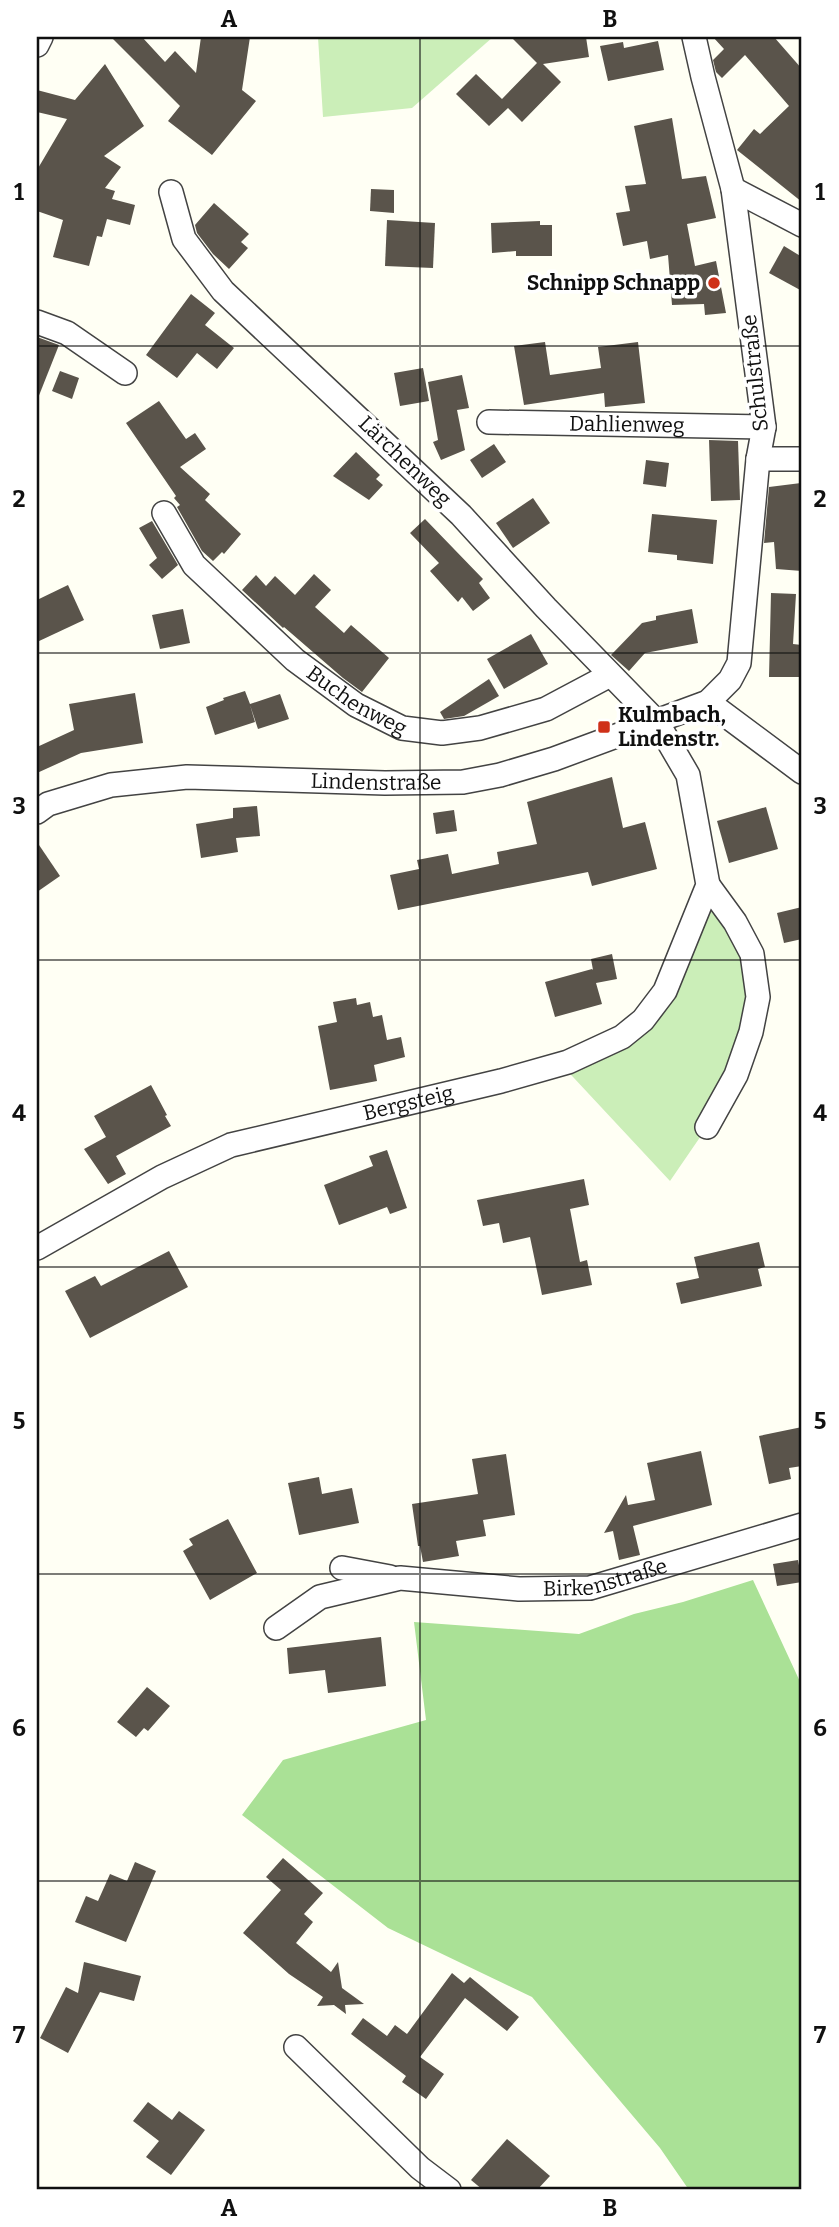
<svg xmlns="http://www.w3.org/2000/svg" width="839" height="2227" font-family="Bitter,serif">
  <rect width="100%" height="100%" fill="#fffff4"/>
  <g fill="#cbeeb8">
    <path d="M318 37H493L412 108 323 117Z"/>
    <path d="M708 885 752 954 751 1032 707 1127 670 1181 560 1063 643 1020Z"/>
  </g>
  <path fill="#aae196" d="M753 1580 802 1686V2190H689L660 2148 532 1997 388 1928 242 1815 283 1760 426 1720 414 1622 579 1634 634 1614 683 1602Z"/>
  <g fill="#5a544b">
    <path d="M111 37H142L165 62 175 51 196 73 201 37H250L242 90 256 101 212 155 168 121 180 106Z"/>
    <path d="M511 37H586L589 57 543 64 561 82 522 122 508 108 489 126 456 94 476 74 502 99 537 63Z"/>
    <path d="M713 37H774L802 69V202L737 150 754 129 760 134 789 106 745 55 722 78 716 72 713 60 724 49Z"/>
    <path d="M658 41 664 70 608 81 600 46 623 42 624 48Z"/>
    <path d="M105 64 144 126 104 156 121 167 105 188 115 191 112 199 135 205 130 225 107 219 102 237 97 236 89 266 53 257 63 220 37 211V170L67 119 37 112V90L75 100Z"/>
    <path d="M672 118 682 179 706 176 716 218 687 224 695 266 716 261 726 313 705 315 704 304 672 305 668 255 650 259 647 241 623 246 616 213 630 211 625 186 646 184 634 126Z"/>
    <path d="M371 189 394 190V213L370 211Z"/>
    <path d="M214 203 249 234 241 242 248 248 229 269 213 254 197 233 195 225Z"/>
    <path d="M387 220 435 223 433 268 385 266Z"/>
    <path d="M540 221V225H552V256H516V251L492 253 491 223Z"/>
    <path d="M784 246 802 257V291L769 273Z"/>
    <path d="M191 294 215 313 205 325 234 348 217 369 197 353 177 378 146 355Z"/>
    <path d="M37 337 59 345 38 398 37 397Z"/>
    <path d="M545 342 550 375 601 368 598 347 638 342 645 403 605 407 604 393 524 405 514 346Z"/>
    <path d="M423 368 429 401 400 406 394 373Z"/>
    <path d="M60 371 79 378 72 399 52 391Z"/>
    <path d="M462 375 469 408 457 410 465 450 441 460 433 442 438 440 428 382Z"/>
    <path d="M159 401 186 439 195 433 206 449 180 467 210 494 205 500 241 534 224 554 222 552 213 561 202 551 177 507 180 505 174 498 176 496 126 423Z"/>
    <path d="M709 440 738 441 740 500 711 501Z"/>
    <path d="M494 444 506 462 482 478 470 460Z"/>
    <path d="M356 452 380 475 376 479 383 485 369 500 333 476Z"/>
    <path d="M646 460 669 463 666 487 643 484Z"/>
    <path d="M801 483 802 539H799L802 571 776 569 774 542 764 543 769 487Z"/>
    <path d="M533 498 550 523 513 548 496 523Z"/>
    <path d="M652 514 717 520 713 564 677 560V555L648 552Z"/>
    <path d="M425 519 483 579 479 583 490 598 473 611 462 597 458 602 430 571 439 563 410 533Z"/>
    <path d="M152 521 178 565 162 579 149 565 157 558 139 528Z"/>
    <path d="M314 574 331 590 315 607 344 633 351 625 389 658 362 692 343 678 284 627 283 628 242 590 256 575 266 586 275 576 295 595Z"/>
    <path d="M68 585 84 620 37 642V600Z"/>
    <path d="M771 593 796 594 793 644 802 645V677H769Z"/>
    <path d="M183 609 190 643 160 649 152 615Z"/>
    <path d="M692 609 698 643 645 653 629 671 611 655 642 623 656 620V616Z"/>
    <path d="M531 634 548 664 504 689 487 659Z"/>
    <path d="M489 679 499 696 464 716 444 719 440 712Z"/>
    <path d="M245 691 250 704 280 694 289 719 258 729 250 705 255 722 215 735 206 707 224 700 223 698Z"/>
    <path d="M135 693 143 743 81 753 37 773V747L74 730 69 704Z"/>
    <path d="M612 777 623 828 645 822 657 869 592 886 588 872 398 910 390 875 419 869 417 860 448 854 452 874 499 864 497 852 537 844 527 802Z"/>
    <path d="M257 806 260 836 236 838 238 852 201 858 196 824 233 818V808Z"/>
    <path d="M766 807 778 849 729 863 717 821Z"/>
    <path d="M454 810 457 831 436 834 433 813Z"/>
    <path d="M37 842 60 876 37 892Z"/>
    <path d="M802 907V939L784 943 777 913Z"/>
    <path d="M612 954 617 979 596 983 602 1004 555 1017 545 982 592 969 593 970 591 959Z"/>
    <path d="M356 998 357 1005 370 1002 373 1017 382 1015 387 1040 401 1037 405 1057 374 1065 377 1081 330 1090 318 1026 337 1022 333 1002Z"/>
    <path d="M151 1085 167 1115 165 1116 171 1126 116 1156 126 1174 108 1184 84 1149 106 1137 94 1116Z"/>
    <path d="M387 1150 407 1208 390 1214 387 1207 339 1225 324 1185 373 1166 369 1156Z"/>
    <path d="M584 1179 589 1205 570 1209 580 1262 587 1260 592 1285 542 1295 530 1237 503 1243 499 1223 483 1226 477 1200Z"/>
    <path d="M759 1242 765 1267 758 1269 762 1286 681 1304 676 1283 699 1278 694 1257Z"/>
    <path d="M169 1251 188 1287 90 1338 65 1291 95 1276 101 1286Z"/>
    <path d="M802 1427V1466L789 1468 791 1479 769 1484 759 1436Z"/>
    <path d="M701 1451 712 1505 633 1526 640 1555 619 1560 613 1531 604 1533 626 1495 628 1505 655 1500 647 1463Z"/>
    <path d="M506 1454 515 1515 483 1520 486 1536 456 1541 459 1556 423 1562 420 1546H418L412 1504 478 1494 472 1459Z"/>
    <path d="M319 1477 322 1494 352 1488 359 1523 299 1535 288 1483Z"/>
    <path d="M228 1519 257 1573 210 1600 183 1551 193 1545 189 1539Z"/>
    <path d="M798 1560 802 1582 777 1586 773 1564Z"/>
    <path d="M381 1637 386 1686 328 1693 325 1670 289 1674 287 1648Z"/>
    <path d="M147 1687 170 1706 148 1731 144 1728 136 1737 117 1722Z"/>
    <path d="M283 1858 323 1893 304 1914 313 1922 296 1943 331 1972 338 1962 342 1988 364 2004 345 2005 346 2014 334 2005 317 2006 323 1997 289 1974 243 1933 281 1890 266 1877Z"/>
    <path d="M135 1862 156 1871 126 1942 75 1922 86 1896 98 1901 110 1874 127 1881Z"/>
    <path d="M84 1962 141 1976 134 2001 100 1992 68 2053 40 2038 66 1987 78 1993Z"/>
    <path d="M452 1973 464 1983 470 1977 519 2017 507 2031 465 1998 420 2057 444 2074 426 2099 402 2082 406 2076 351 2034 363 2018 387 2036 395 2025 407 2034Z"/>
    <path d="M148 2102 172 2120 179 2111 205 2130 171 2175 146 2157 159 2141 133 2121Z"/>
    <path d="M507 2139 550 2176 537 2190H483L471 2180Z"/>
  </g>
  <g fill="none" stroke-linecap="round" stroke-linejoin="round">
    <g stroke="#434343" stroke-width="26">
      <g id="minor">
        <path d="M37 45 41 37"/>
        <path d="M733 189 802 225"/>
        <path d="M37 322 67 333 125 373"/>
        <path id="s1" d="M489 422 764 427"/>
        <path d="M758 459H802"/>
        <path id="s2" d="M164 513 194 565 295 660 356 705 402 728 442 733 480 728 546 709 610 675"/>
        <path d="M708 702 802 772"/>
        <path id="s3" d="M37 812 48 804 111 785 187 777 385 783 463 782 500 775 554 759 708 702 730 680 739 663 758 459 764 427 733 189 703 77 694 37"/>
        <path d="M707 1127 736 1075 751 1032 758 997 752 954 735 922 708 885"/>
        <path id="s4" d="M37 1248 162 1177 231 1145 501 1081 568 1062 622 1037 643 1020 665 991 708 885 688 775 657 722 546 608 461 515 223 291 184 239 171 192"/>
        <path d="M342 1568 390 1577"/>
        <path id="s5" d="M276 1628 320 1597 400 1578 519 1589 590 1588 802 1525"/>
        <path d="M296 2047 420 2168 449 2190"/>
      </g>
    </g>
    <use href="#minor" stroke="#fff" stroke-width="23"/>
  </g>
  <path fill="none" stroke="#101010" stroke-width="2" stroke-opacity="0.55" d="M420 37V2190M37 346H802M37 653H802M37 960H802M37 1267H802M37 1574H802M37 1881H802"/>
  <g fill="#cf3119" stroke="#fff" stroke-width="2.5">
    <circle cx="714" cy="283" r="7"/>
    <rect x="597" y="720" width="14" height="14" rx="3.5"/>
  </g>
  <g text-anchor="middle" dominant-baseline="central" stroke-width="7" stroke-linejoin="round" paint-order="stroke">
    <g font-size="21" font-weight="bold" fill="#101010" stroke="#fff" text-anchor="end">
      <text x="700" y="283">Schnipp Schnapp</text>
      <text x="618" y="715" text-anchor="start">Kulmbach,<tspan x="618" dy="24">Lindenstr.</tspan></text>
    </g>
    <g font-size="21" fill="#101010" stroke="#fff">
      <text transform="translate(755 373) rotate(-96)">Schulstraße</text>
      <text stroke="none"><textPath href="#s1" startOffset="138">Dahlienweg</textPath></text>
      <text transform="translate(405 461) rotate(44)">Lärchenweg</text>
      <text stroke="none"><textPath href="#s2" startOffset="273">Buchenweg</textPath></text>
      <text stroke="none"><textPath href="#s3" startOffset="345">Lindenstraße</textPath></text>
      <text stroke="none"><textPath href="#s4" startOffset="402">Bergsteig</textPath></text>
      <text stroke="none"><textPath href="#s5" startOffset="343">Birkenstraße</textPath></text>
    </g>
  </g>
  <rect width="839" height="2227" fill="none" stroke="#ffffff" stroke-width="77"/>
  <rect x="38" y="38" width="762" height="2150" fill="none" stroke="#101010" stroke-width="2.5"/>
  <g font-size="23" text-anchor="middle" font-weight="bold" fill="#101010">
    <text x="229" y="27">A</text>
    <text x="610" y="27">B</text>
    <text x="19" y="200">1</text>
    <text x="820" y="200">1</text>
    <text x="19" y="507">2</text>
    <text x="820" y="507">2</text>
    <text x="19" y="814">3</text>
    <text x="820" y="814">3</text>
    <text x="19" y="1121">4</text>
    <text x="820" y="1121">4</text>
    <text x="19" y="1429">5</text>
    <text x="820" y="1429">5</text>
    <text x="19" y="1736">6</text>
    <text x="820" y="1736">6</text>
    <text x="19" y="2043">7</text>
    <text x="820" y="2043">7</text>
    <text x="229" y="2216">A</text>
    <text x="610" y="2216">B</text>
  </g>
</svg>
